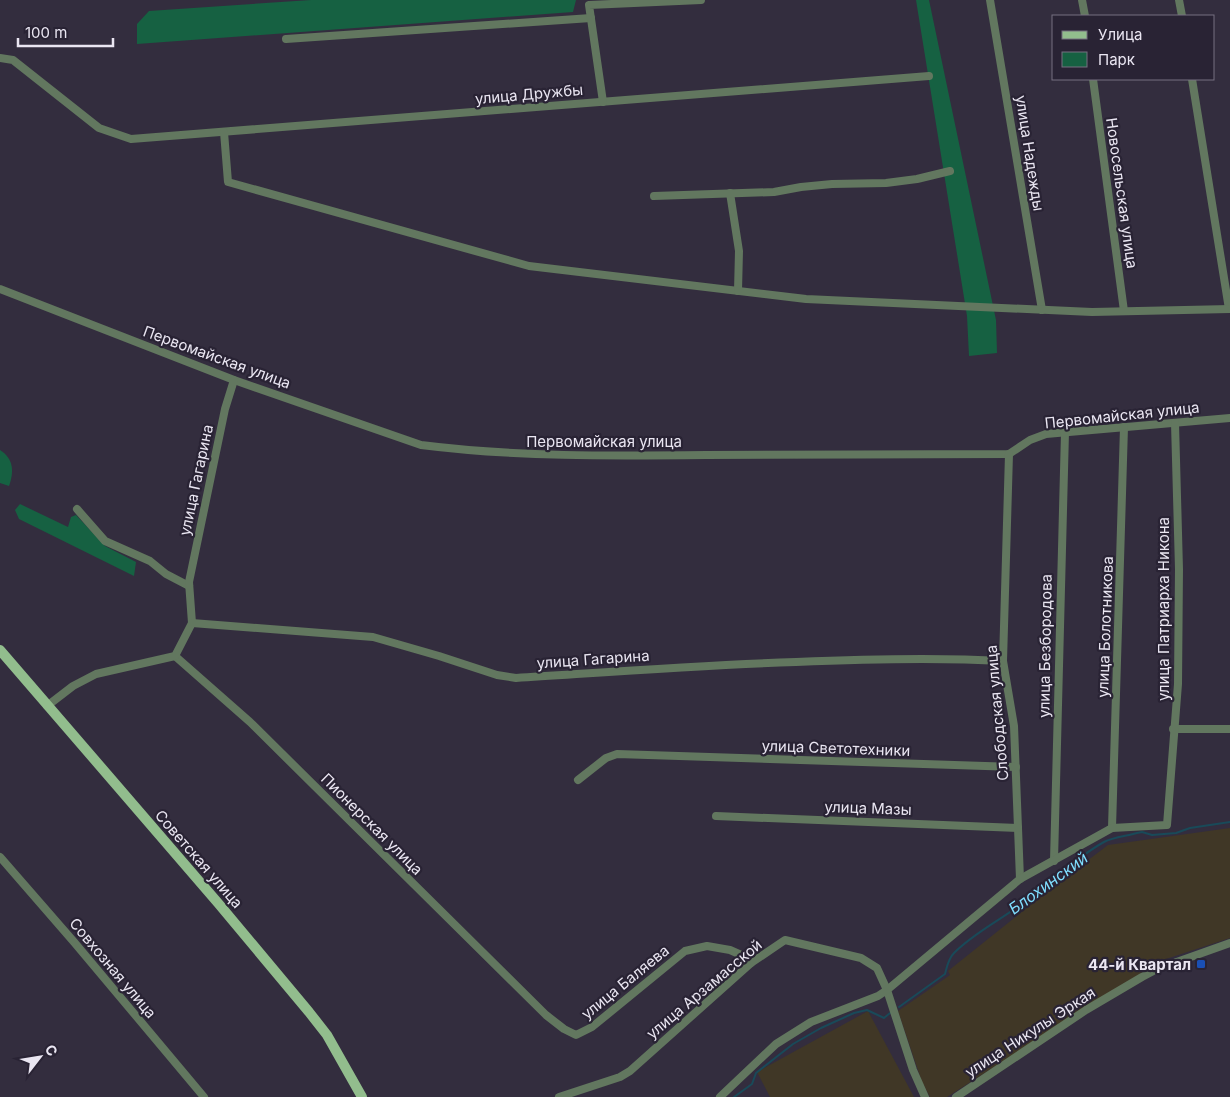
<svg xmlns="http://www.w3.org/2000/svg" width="1230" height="1097" font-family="Inter,sans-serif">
  <rect width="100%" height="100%" fill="#332d3e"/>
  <g fill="#403726">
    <path d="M1230 828V938L1160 961 947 1097H930L922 1082 898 1011 950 975 948 971 1058 883 1108 845Z"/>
    <path d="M868 1011 914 1097H770L757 1072Z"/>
  </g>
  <g fill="#166142">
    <path d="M311 0H576L573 12 137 44V24L149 11Z"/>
    <path d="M916 0H929L996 320 997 353 969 356 967 316Z"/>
    <path d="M0 450C14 459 14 472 9 486L0 483Z"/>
    <path d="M20 504 68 527 71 517 76 515 105 546 136 562 134 576 19 519 15 510Z"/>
  </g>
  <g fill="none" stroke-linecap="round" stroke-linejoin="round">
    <g stroke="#194a59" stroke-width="2">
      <path d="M899 1007 945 974C947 967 948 959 954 953 975 932 1001 920 1024 902 1051 882 1075 858 1104 842 1113 837 1127 836 1137 833L1142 832 1152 835 1176 833 1190 828 1230 822"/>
      <path d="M734 1097 752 1084 756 1073 793 1044 821 1028 854 1013 867 1010 884 1018 890 1013"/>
    </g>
    <g stroke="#62775f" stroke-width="8">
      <path d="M990 0 1042 310"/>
      <path d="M1082 0 1085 16"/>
      <path d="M1179 0 1182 16"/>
      <path d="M286 39 591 18"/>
      <path d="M0 58 13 60 99 128 131 139 929 76"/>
      <path d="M1093 79 1124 311"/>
      <path d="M1192 79 1229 309"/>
      <path d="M603 102 589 5 701 0"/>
      <path d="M224 132 228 182 529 266 806 299 1092 312 1230 309"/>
      <path d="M730 193 739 251 738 291"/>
      <path d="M654 196 774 192 801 187 832 184 886 183 917 179 950 171"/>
      <path d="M0 289 234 380 421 445C516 457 611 456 706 455 807 455 908 454 1009 454L1030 440 1046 434 1230 418"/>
      <path d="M1009 454 1003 661 1014 726 1020 879"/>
      <path d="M77 509 105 541 150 561 166 574 189 586"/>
      <path d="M192 623 189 582 225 409 234 380"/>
      <path d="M175 656 250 722 546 1015 564 1029 576 1035 592 1027 685 951 707 946 730 950 748 958 751 963"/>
      <path d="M47 706 73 686 96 674 175 656 192 623 373 637 439 656 497 675 516 678C610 672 702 665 796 662 865 659 934 657 1003 661"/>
      <path d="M1173 729H1230"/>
      <path d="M578 780 606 758 617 754 1016 767"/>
      <path d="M716 816 1018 828"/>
      <path d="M1112 828 1124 427"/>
      <path d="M0 857 74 942 204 1097"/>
      <path d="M1054 861 1065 432"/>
      <path d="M559 1097 620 1077 630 1071 751 963 785 940 861 958 877 968 887 990 913 1070 925 1097"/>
      <path d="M720 1097 776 1044 811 1022 878 996 887 990 1020 879 1112 828 1167 825 1178 684 1179 569 1175 423"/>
      <path d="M956 1097 1086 1010 1142 977 1157 969 1230 943"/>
    </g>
    <path stroke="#92bd8d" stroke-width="10" d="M0 650 218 903 309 1012 327 1035 362 1097"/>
  </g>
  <rect fill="#1a4fb4" stroke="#292334" stroke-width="2" x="1196" y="959" width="10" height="10" rx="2.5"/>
  <g text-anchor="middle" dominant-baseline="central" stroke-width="4.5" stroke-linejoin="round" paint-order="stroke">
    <g font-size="15" fill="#eae6f2" stroke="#292334">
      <text transform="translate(529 94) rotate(-5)">улица Дружбы</text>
      <text transform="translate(1030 153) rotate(81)">улица Надежды</text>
      <text transform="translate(1122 193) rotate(82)">Новосельская улица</text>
      <text transform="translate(217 357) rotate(20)">Первомайская улица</text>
      <text transform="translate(1122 415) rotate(-6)">Первомайская улица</text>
      <text x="604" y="441">Первомайская улица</text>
      <text transform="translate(196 480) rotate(-78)">улица Гагарина</text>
      <text transform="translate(1163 609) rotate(-90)">улица Патриарха Никона</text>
      <text transform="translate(1105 627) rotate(-88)">улица Болотникова</text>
      <text transform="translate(1045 646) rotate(-89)">улица Безбородова</text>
      <text transform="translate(593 659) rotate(-4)">улица Гагарина</text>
      <text transform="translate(997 713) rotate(-95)">Слободская улица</text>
      <text transform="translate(836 748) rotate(2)">улица Светотехники</text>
      <text transform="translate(868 808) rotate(2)">улица Мазы</text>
      <text transform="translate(372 824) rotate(45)">Пионерская улица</text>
      <text transform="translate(199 859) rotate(49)">Советская улица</text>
      <text transform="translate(113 968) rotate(50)">Совхозная улица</text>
      <text transform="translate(625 982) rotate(-39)">улица Баляева</text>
      <text transform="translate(704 989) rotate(-40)">улица Арзамасской</text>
      <text transform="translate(1030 1032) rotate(-33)">улица Никулы Эркая</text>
    </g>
    <g font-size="15" font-weight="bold" fill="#eae6f2" stroke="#292334" text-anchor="end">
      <text x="1191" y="964">44-й Квартал</text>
    </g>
    <g font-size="16" font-style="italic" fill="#7fdeff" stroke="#292334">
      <text transform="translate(1048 883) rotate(-36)">Блохинский</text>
    </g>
  </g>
  <rect x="1052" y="15" width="162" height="65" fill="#292334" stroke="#767180"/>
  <rect x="1062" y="31" width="25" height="8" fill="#92bd8d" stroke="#767180"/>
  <text x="1098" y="40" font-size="15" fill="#eae6f2">Улица</text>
  <rect x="1062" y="52" width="25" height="15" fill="#166142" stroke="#767180"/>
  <text x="1098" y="65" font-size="15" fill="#eae6f2">Парк</text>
  <g transform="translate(40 1057) rotate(59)" stroke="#292334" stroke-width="4" paint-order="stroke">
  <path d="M0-4L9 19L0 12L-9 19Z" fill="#eae6f2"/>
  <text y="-8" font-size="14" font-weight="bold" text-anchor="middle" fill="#eae6f2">С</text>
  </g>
  <path d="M18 38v8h95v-8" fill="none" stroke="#eae6f2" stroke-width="2.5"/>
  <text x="25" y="38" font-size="15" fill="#eae6f2" stroke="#292334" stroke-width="4" paint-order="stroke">100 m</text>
</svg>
